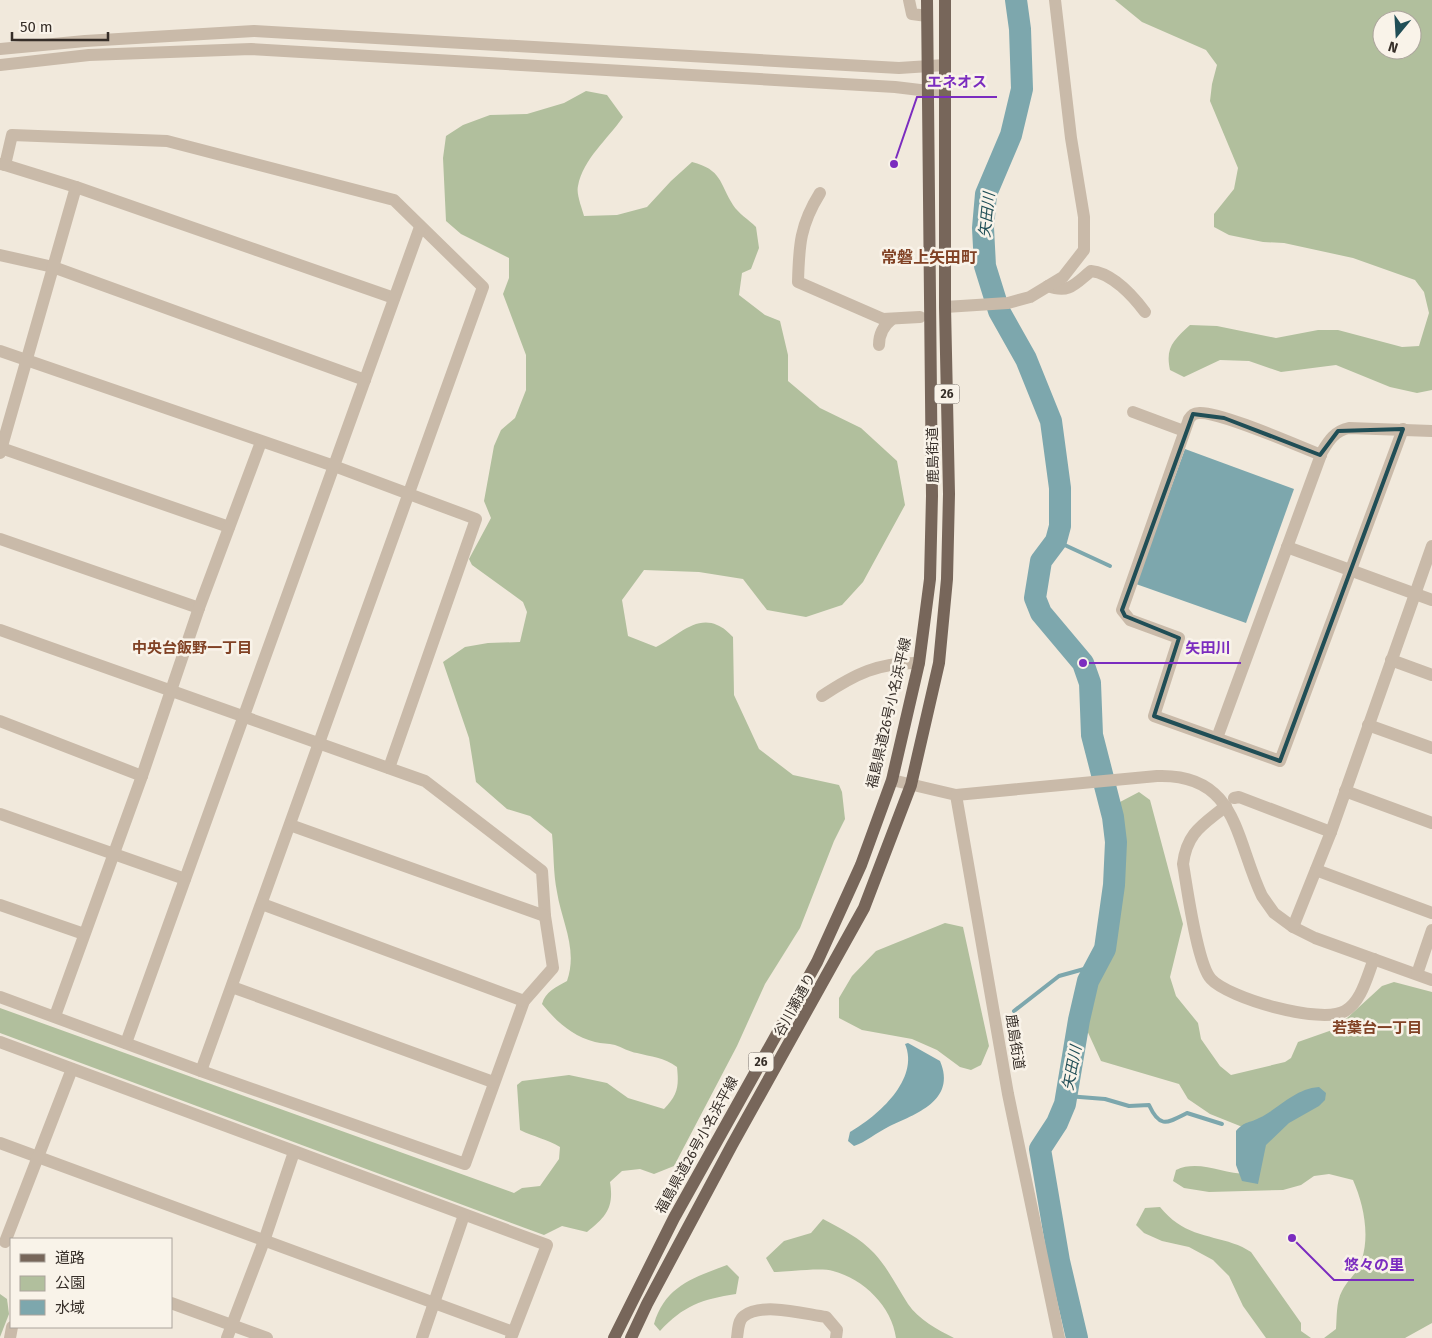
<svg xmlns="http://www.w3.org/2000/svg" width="1432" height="1338" font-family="'Fira Sans','Noto Sans JP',sans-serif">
  <rect width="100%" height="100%" fill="#f1e9dc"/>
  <g fill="#b1bf9d" fill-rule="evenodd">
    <path d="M1115 0H1432V390L1417 393 1390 387 1336 365 1281 372 1249 361 1220 360 1184 377 1170 370C1165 347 1174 340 1190 325L1217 326 1276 338 1318 330H1338L1402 347 1419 346 1429 313 1424 292 1415 280 1353 258 1284 243 1263 242 1229 235 1214 227V214L1234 189 1238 168 1210 101 1212 84 1217 65 1206 50 1142 22ZM1382 20H1412V50H1382Z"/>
    <path d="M586 91 607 95 623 117C608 139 583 159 578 186 576 194 582 208 584 216L617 215 647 207 671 181 692 162C722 170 719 182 733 205 738 213 749 220 756 227L759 248 751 269 742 273 739 295 765 315 780 321 788 355V381L820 408 861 428 897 461 905 505 863 582 842 605 806 617 767 610 743 579 699 572 644 570 622 600 628 636 656 647C675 638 695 615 717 625 723 627 729 633 733 637L734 695 759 749 793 775 839 785 842 792 845 819 834 841 800 928 765 984 737 1046 674 1166 654 1174 640 1169 622 1171 610 1182C614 1207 607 1216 587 1232L562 1226 544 1235 0 1033V1008L514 1193 522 1188 540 1186 559 1159 560 1147C547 1139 534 1137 520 1130L517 1085 522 1081 569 1075 607 1083 628 1098 664 1109C678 1095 679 1086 677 1067 664 1057 651 1057 637 1053 629 1052 622 1047 615 1045 608 1043 602 1044 595 1042 572 1036 557 1022 542 1004 545 992 556 987 567 981 578 949 562 923 557 892 553 873 554 853 552 834L530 816 507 809 476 782 469 738 443 662 465 647 488 643 520 642 527 612 523 602 472 565 469 559 491 518 484 501 494 446 501 430 515 418 526 390V355L503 294 509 278V258L461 234 446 221 443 158 446 136 463 125 490 115 527 114 564 103Z"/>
    <path d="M1139 792 1150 800 1183 924 1170 977 1176 996 1198 1023 1201 1039 1220 1066 1231 1075 1285 1062 1291 1058 1298 1042 1335 1029 1382 986 1394 982 1432 992V1323L1405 1338H1324L1336 1329C1337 1317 1336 1302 1342 1291 1348 1279 1358 1273 1362 1259 1370 1233 1363 1203 1353 1180L1329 1174 1314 1176 1301 1185 1283 1190 1209 1192 1184 1188 1173 1181 1176 1170C1200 1159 1224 1175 1249 1174L1250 1130 1210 1114 1188 1099 1179 1084 1101 1061 1080 1015 1078 998 1109 901 1112 848 1120 802Z"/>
    <path d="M945 923 963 927 989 1046 981 1065 971 1070 960 1067 937 1050 912 1039 862 1030 839 1018V998L852 976 876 951Z"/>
    <path d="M1160 1207C1165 1213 1171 1219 1177 1223 1199 1239 1229 1237 1251 1252L1301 1323V1331L1311 1338H1266L1243 1306 1229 1276 1213 1260 1189 1247 1162 1241 1144 1233 1136 1225 1145 1208Z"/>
    <path d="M823 1219C842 1229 860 1238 874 1253 888 1268 897 1287 908 1304 918 1319 938 1330 954 1338H896C892 1307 864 1279 833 1271 821 1267 788 1272 774 1272L766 1258 784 1241 811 1233Z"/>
    <path d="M727 1265 739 1277 736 1294C702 1299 683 1306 660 1331L654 1324C665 1286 693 1278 727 1265Z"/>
    <path d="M0 1294 7 1299 9 1314 0 1337Z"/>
  </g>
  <g fill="#7da7ad">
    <path d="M1185 449 1294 489 1246 623 1136 584Z"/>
    <path d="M908 1043 940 1061C957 1101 915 1114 888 1127 876 1133 866 1142 854 1146L848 1141 850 1132C878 1116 920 1079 905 1044Z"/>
    <path d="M1319 1087 1326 1093 1325 1100 1319 1106 1289 1123 1266 1145 1258 1184 1242 1181 1236 1165V1131C1246 1120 1248 1124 1259 1118 1280 1108 1294 1089 1319 1087Z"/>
  </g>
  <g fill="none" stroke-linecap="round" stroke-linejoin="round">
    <g stroke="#7da7ad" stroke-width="4">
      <path d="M1056 541 1110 566"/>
      <path d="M1014 1011 1059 976 1095 966"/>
      <path d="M1067 1096 1105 1099 1129 1106 1149 1105C1160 1129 1167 1123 1187 1113L1222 1124"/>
    </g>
    <path stroke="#7da7ad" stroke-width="22" d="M1016 0 1020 29 1022 89 1011 135 986 194 983 228 985 266 999 311 1026 359 1051 421 1060 488V526L1056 541 1041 561 1035 598 1041 613 1083 663 1090 683 1092 735 1113 817 1116 842 1114 885 1105 949 1088 981 1079 1020 1065 1104 1057 1123 1040 1149 1059 1261 1077 1338"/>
    <g stroke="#c9baa9" stroke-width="12">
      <path d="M909 0 912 14 927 16"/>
      <path d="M0 49 85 41 254 31 899 68 945 65"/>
      <path d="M0 65 89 55 251 49 895 87 945 93"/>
      <path d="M0 164 5 165 12 135 167 141 394 200 483 287 201 1071"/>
      <path d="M5 165 76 187 394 298"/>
      <path d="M820 193C800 225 799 245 798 282L883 319 920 317"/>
      <path d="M0 255 53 267 365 380"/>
      <path d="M1048 286C1069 294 1075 284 1091 271 1112 273 1133 296 1145 312"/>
      <path d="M945 307 1008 303 1030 297 1063 277 1084 250V217L1071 138 1055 0"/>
      <path d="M879 345C879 334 883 326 892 319"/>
      <path d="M0 351 334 466 476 519 389 768"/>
      <path d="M1133 412 1184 431"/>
      <path d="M1 448 229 527"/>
      <path d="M0 453 76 187"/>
      <path d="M1321 455C1298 446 1219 411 1199 413 1194 413 1192 415 1189 419L1122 610 1130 620 1179 638 1154 716 1280 761 1403 429"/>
      <path d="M0 539 199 608"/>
      <path d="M1287 547 1432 600"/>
      <path d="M0 630 425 781 542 871 545 916 553 968 524 1001 465 1164 201 1071 0 997"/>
      <path d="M1391 660 1432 675"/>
      <path d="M822 696C855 674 879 662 919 663"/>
      <path d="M0 721 142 776"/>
      <path d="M1368 725 1432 748"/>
      <path d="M1217 738 1322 452C1329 440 1335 431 1349 428L1432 431"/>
      <path d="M892 780 956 795 1008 1094 1059 1338"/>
      <path d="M1345 791 1432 823"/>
      <path d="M956 795 1157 776C1238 773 1235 840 1262 896L1274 913 1293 927 1315 938 1432 980"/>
      <path d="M1234 798 1239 797 1331 832"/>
      <path d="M1226 806C1203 825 1187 832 1183 864 1187 887 1197 964 1211 979 1228 998 1321 1025 1345 1011 1362 1001 1367 976 1374 959"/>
      <path d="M0 814 185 879"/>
      <path d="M290 825 545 916"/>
      <path d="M1316 870 1432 913"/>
      <path d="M262 904 524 1001"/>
      <path d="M0 905 84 934"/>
      <path d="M1293 927 1331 832 1432 546"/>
      <path d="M1417 974 1432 930"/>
      <path d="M232 987 493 1082"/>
      <path d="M55 1016 142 776 199 608 261 442"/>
      <path d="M0 1042 547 1245 511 1338"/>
      <path d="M126 1043 420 227"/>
      <path d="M0 1143 513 1332"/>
      <path d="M5 1242 72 1069"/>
      <path d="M171 1303 267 1338"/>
      <path d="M10 1338 12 1327"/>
      <path d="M227 1338 264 1241 294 1152"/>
      <path d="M422 1338 464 1215"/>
      <path d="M737 1338C738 1331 738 1320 744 1316 762 1302 804 1314 826 1317L837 1330 836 1338"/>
    </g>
    <g stroke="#77665a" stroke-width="12">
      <path d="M614 1338 674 1218 817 962 861 865 892 780 919 663 930 579 932 496 927 0"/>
      <path d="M631 1338 647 1304 732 1145 864 908 911 785 939 663 947 579 949 494 945 307V0"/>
    </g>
  </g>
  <path fill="none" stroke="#204e56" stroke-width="4" stroke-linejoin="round" d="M1193 414 1224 418 1320 455 1338 431 1403 429 1280 761 1154 716 1179 638 1125 616 1122 610Z"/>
  <g text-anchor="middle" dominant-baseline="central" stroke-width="5" stroke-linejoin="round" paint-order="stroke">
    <g fill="#f9f3e9" stroke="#706962" stroke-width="1">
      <rect x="934.5" y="384.5" width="25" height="19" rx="4"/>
      <rect x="748.5" y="1052.5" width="25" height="19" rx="4"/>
    </g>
    <g font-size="12" font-weight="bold" fill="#362e28">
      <text x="947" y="394">26</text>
      <text x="761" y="1062">26</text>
    </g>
    <g font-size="14" fill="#362e28" stroke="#f9f3e9">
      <text transform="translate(933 455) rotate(-91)">鹿島街道</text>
      <text transform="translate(889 713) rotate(-77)">福島県道26号小名浜平線</text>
      <text transform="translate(795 1005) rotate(-61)">谷川瀬通り</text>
      <text transform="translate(1015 1042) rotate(81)">鹿島街道</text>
      <text transform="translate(697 1145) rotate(-61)">福島県道26号小名浜平線</text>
    </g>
    <g font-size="15" font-style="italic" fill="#204e56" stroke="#f9f3e9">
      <text transform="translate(987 215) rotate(-84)">矢田川</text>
      <text transform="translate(1072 1068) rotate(-79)">矢田川</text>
    </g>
    <g font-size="15" font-weight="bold" fill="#814225" stroke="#f9f3e9">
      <text x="192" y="648">中央台飯野一丁目</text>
      <text x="1377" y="1028">若葉台一丁目</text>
    </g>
    <g font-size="16" font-weight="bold" fill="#814225" stroke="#f9f3e9">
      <text x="929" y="257">常磐上矢田町</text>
    </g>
  </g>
  <path fill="none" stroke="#7b2cbf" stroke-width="2" d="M894 164L917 97H997M1083 663L1176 663H1241M1292 1238L1334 1280H1414"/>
  <g fill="#7b2cbf" stroke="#f9f3e9" stroke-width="2">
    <circle cx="894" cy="164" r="5"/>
    <circle cx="1083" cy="663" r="5"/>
    <circle cx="1292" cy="1238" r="5"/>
  </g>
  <g font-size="15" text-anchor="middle" font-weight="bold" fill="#7b2cbf" stroke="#f9f3e9" stroke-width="5" stroke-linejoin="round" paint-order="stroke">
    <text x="957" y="87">エネオス</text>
    <text x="1208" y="653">矢田川</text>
    <text x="1374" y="1270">悠々の里</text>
  </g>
  <rect x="10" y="1238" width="162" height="90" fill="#f9f3e9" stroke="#aba49c"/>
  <rect x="20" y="1254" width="25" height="8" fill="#77665a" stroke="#aba49c"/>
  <text x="55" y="1263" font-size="15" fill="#362e28">道路</text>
  <rect x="20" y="1276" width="25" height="15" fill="#b1bf9d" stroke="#aba49c"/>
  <text x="55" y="1288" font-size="15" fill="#362e28">公園</text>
  <rect x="20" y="1300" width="25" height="15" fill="#7da7ad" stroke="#aba49c"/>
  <text x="55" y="1313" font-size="15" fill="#362e28">水域</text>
  <g transform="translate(1397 35) rotate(198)"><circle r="24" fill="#f9f3e9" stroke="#aba49c"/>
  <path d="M0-4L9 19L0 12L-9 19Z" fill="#204e56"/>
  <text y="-8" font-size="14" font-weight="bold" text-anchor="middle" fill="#362e28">N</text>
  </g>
  <path d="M12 32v8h96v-8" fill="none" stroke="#362e28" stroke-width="2.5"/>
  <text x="20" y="32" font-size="15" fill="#362e28" stroke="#f9f3e9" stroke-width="4" paint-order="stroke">50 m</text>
</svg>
